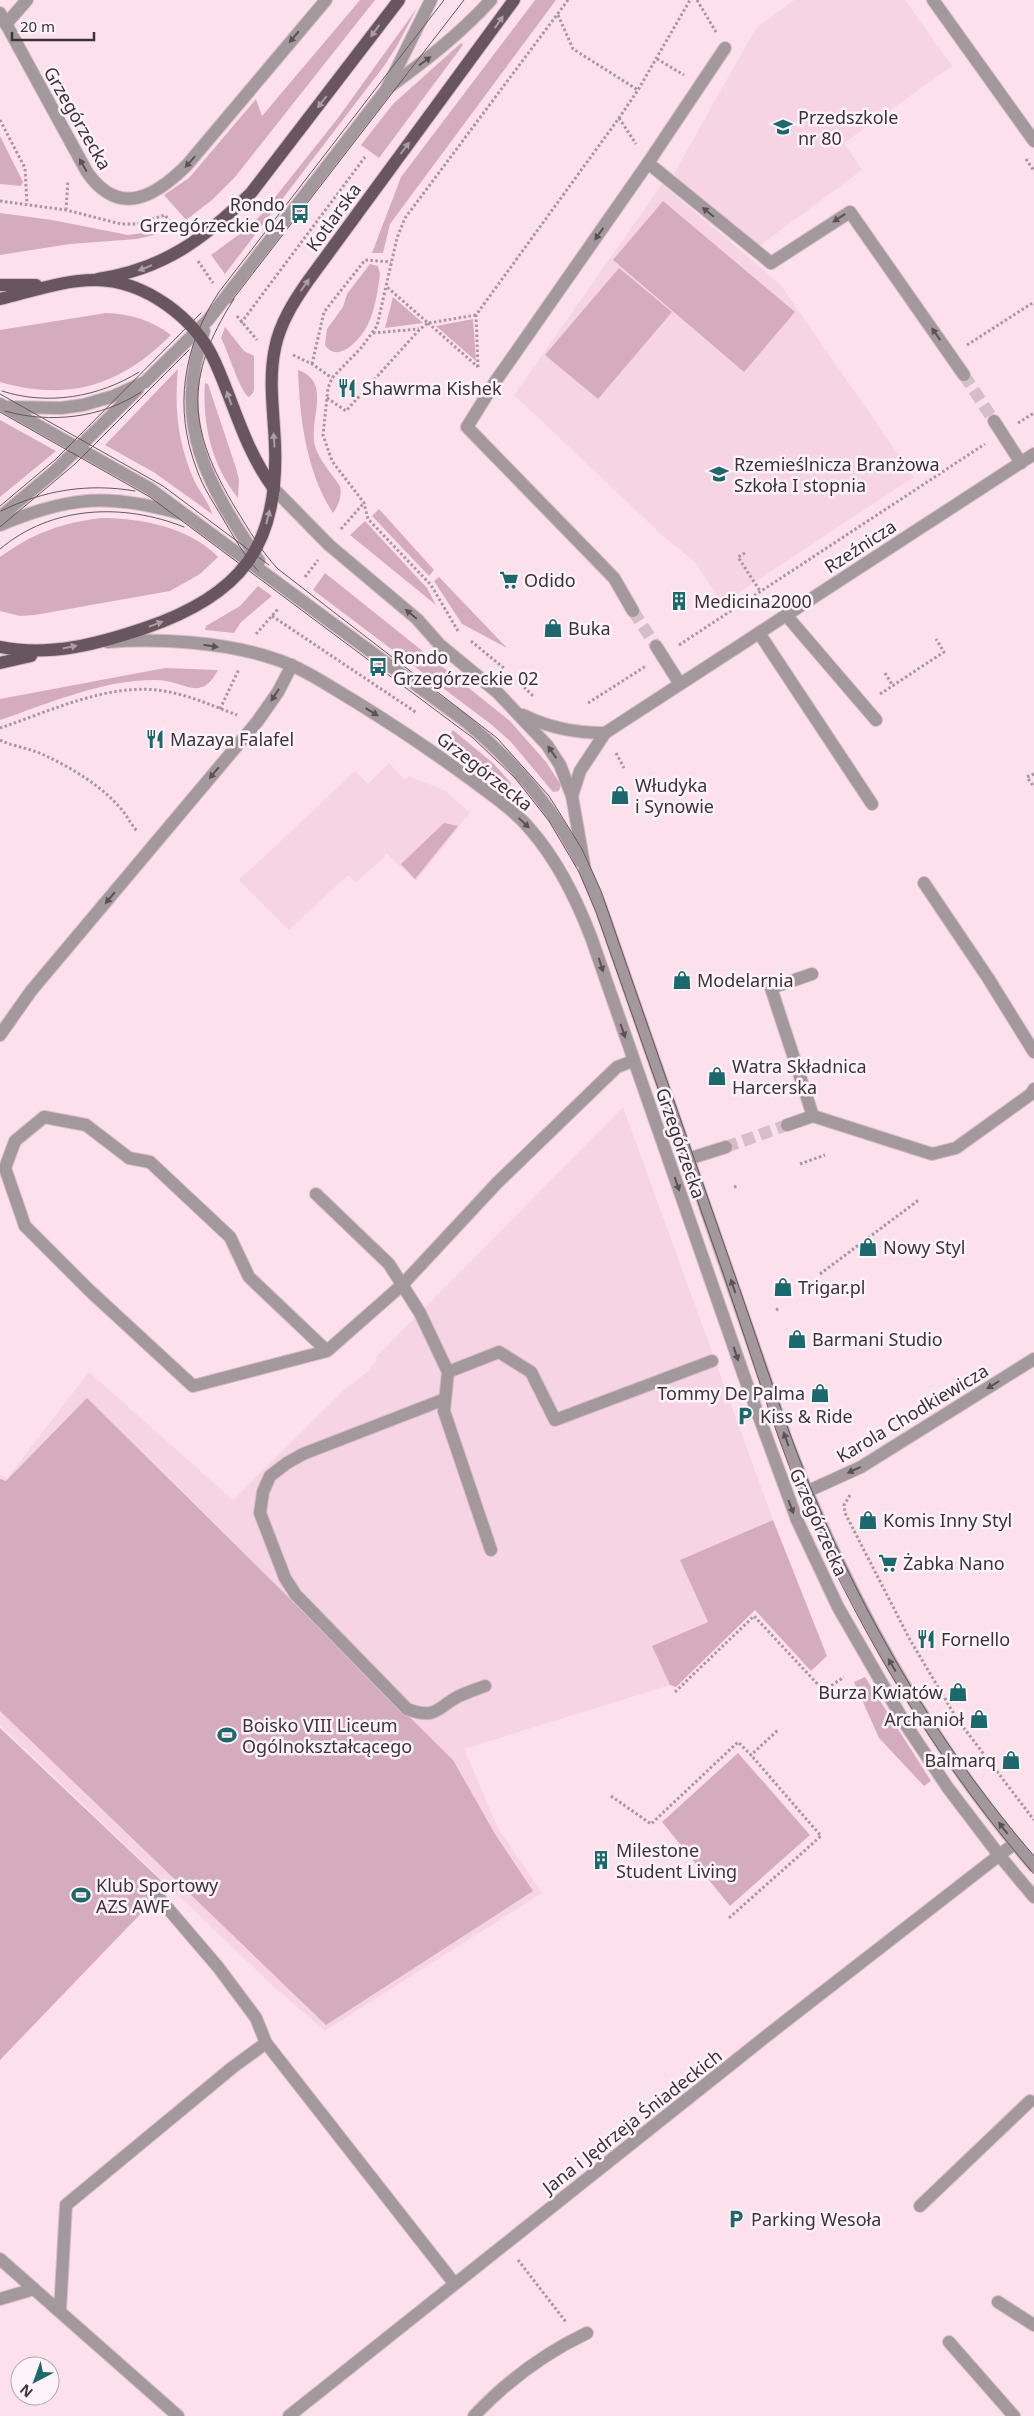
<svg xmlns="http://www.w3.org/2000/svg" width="1034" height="2416" font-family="'Noto Sans',sans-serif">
  <rect width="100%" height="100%" fill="#fce1ec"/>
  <g fill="#f7d4e3">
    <path d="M794 0H905L952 66 844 143 862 170 758 247 672 177 756 28Z"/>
    <path d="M662 184 780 284 914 477 722 604 695 562 663 536 514 395Z"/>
    <path d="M389 763 405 780 409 776 446 791 470 813 416 881 387 854 356 883 350 876H347L289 930 239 880 355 771 368 784Z"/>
    <path d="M623 1107 773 1520 680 1560 708 1622 652 1646 670 1685 464 1749 499 1830 542 1893 325 2031 273 1986 0 1725V1475L7 1478 89 1372 233 1500 343 1391 367 1372 377 1360 375 1358Z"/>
  </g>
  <g fill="#d5acbe">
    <path d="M360 0H375L235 177 212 200 186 220 164 195 189 178 256 99 262 116Z"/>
    <path d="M535 0H556L390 224 383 253H372L401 177Z"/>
    <path d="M417 8 397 46 384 66 225 274 211 255 241 233 261 215 338 118Z"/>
    <path d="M461 43 463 45 379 158 361 145 393 104Z"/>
    <path d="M0 136 23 182 21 186 0 184Z"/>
    <path d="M663 201 795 312 744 372 613 260Z"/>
    <path d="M0 213 52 220 128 235 156 231 158 234 137 239 70 244 0 255Z"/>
    <path d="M370 264 378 266 380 274C378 290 375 310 368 324 362 338 338 365 325 345L327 329 343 307 347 294Z"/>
    <path d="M619 268 672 312 598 399 545 355Z"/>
    <path d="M393 297 423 323 385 328Z"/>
    <path d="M106 313C131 314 151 320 171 335 121 385 69 402 0 382V330Z"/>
    <path d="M473 319 476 361 436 326Z"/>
    <path d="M225 327 244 351 254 356V390L253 393 249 397C240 393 228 350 221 338Z"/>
    <path d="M178 369C174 409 178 443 194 480 199 491 210 504 212 514L155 473 105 445Z"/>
    <path d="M298 370C333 383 308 418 315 446 319 460 332 474 340 486 342 497 339 504 333 513 306 471 300 420 298 370Z"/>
    <path d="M205 383 208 384 236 468 239 480 238 498C212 466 202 424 205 383Z"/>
    <path d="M0 420 56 451 0 497Z"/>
    <path d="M379 509 434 570 429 576 372 516Z"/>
    <path d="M101 518C141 518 189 527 218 557L200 574 170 591 35 615 20 616 0 611V557C33 533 61 523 101 518Z"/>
    <path d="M365 521 427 588 436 605 350 535Z"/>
    <path d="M325 573 510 721 546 762 561 785 559 791 553 792 511 742 492 725 313 590Z"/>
    <path d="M439 577 507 648 462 624 434 581Z"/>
    <path d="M258 586 272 596 241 622 234 633 205 630 206 626 240 606Z"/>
    <path d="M165 668 218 670C200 704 185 680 155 680 102 680 50 703 0 720V699Z"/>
    <path d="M453 730 494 764 511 783 510 788 444 742Z"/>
    <path d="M444 823 458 826 415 879 401 864Z"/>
    <path d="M87 1398 453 1760 495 1834 533 1891 326 2025 0 1711V1479L6 1481Z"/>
    <path d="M773 1520 827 1656 811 1671 755 1610 676 1687 670 1685 652 1646 708 1622 680 1560Z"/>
    <path d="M865 1677 931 1781 924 1786 879 1738 854 1682Z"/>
    <path d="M0 1728 169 1888 150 1904 0 2060Z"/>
    <path d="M738 1753 810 1835 730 1906 662 1822Z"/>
  </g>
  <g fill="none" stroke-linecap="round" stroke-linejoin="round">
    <g stroke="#d6bec8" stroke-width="12" stroke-dasharray="12 6" stroke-linecap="butt">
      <path d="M964 375 994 421"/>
      <path d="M633 611 656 646"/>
      <path d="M726 1147 787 1125"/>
    </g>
    <g stroke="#d6bec8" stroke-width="14">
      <g id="minor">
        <path d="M933 0 1034 141"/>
        <path d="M0 13 87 172C119 218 155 197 187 165L326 0"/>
        <path d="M6 24 27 0"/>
        <path d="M388 88C425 61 460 34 491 0"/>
        <path d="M648 163 725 48"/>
        <path d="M204 331C172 426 207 483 259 561"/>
        <path d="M0 404 149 488 465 721C512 760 552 806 580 861"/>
        <path d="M9 407 61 408 83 405 114 396 145 382 208 320 386 90 431 0"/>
        <path d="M994 421 1021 463"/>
        <path d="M274 489 329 545 417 619 440 645 497 692 547 745 560 765 572 796 585 870 601 908 787 1442C846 1596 926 1740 1034 1866"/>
        <path d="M0 517 56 470 138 389"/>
        <path d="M0 525C69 496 110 493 182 514"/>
        <path d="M633 611 614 578 467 427 495 382 648 163 771 263 850 212 964 375"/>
        <path d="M786 615 876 720"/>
        <path d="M759 633 872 804"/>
        <path d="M107 642C159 638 223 642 272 658 302 667 329 686 356 702 395 726 432 751 469 778 490 794 513 809 530 829 558 861 576 898 591 937L744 1376 797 1520 838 1607 906 1725 948 1788 999 1855 1034 1897"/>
        <path d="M656 646 680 684"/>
        <path d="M523 715C549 728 577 733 605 733"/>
        <path d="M572 796 580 771 605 733 1034 454"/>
        <path d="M924 883 988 978 1034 1052"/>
        <path d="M812 974 771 988 813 1116 932 1154 956 1148 1031 1094 1034 1089"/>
        <path d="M0 1035 31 991 257 722 278 692 292 665"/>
        <path d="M787 1125 813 1116"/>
        <path d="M688 1159 726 1147"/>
        <path d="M316 1194 389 1264 420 1313 448 1372 444 1411 491 1550"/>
        <path d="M327 1351 249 1277 230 1237 150 1162 129 1158 86 1125 44 1117 15 1141 5 1168 25 1226 89 1290 193 1386 327 1351 402 1285 497 1183 617 1067 633 1061"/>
        <path d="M448 1372 499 1352 531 1372 555 1420 712 1361"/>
        <path d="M445 1399 303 1454 287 1463 270 1476 263 1492 260 1513 285 1578 296 1595 407 1709C437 1720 436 1708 459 1696 468 1692 477 1689 485 1686"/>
        <path d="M806 1492 861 1467 1034 1359"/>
        <path d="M159 1898 218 1967 256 2018 266 2043 454 2283"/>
        <path d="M920 2206 1030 2101"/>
        <path d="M0 2259 178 2416"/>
        <path d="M0 2299 34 2289"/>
        <path d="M998 2302 1034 2325"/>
        <path d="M60 2311 66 2205 233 2067 266 2043"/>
        <path d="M949 2342 1014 2416"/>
        <path d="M289 2416 769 2034 1015 1843"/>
        <path d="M474 2416C505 2383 545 2353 587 2333"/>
      </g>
    </g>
    <g stroke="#d6bec8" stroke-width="14">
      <g id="major">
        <path d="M98 279C164 269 204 239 251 193L399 0"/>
        <path d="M0 285H36"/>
        <path d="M0 299C64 283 108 263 167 305 188 320 204 337 215 362 235 406 244 448 274 489"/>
        <path d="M0 647C49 657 98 644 145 628 239 596 279 548 275 446 274 413 268 381 275 348 280 323 294 301 308 281L514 0"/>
        <path d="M0 663 31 656"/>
      </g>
    </g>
    <g stroke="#aa969e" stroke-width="3" stroke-dasharray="2.5 2.5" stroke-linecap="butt">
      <path d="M697 0 716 32"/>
      <path d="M558 15 573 49 638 90"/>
      <path d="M657 59 684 75"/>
      <path d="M619 118 636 144"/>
      <path d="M0 120 25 168 27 204"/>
      <path d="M1026 159 1034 171"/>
      <path d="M0 201 66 210 121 224H137L165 215 176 230"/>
      <path d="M66 210 68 180"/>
      <path d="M198 261 213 283"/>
      <path d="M237 316 257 340"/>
      <path d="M241 323 365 157"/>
      <path d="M428 323 478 367"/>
      <path d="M429 323 476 315"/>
      <path d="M373 333 419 329"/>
      <path d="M967 345 1034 302"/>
      <path d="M293 355 312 364 332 378"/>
      <path d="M312 364 324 312 365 260 391 262"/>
      <path d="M478 367 476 315 619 118 638 90 690 0"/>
      <path d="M327 398 346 411 420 329 428 323 387 287"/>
      <path d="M1018 423 1034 413"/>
      <path d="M341 529 363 504"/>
      <path d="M745 553 738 557 760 591"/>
      <path d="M305 577 318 560"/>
      <path d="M272 616 417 713"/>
      <path d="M458 631 431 585 368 519 364 503 332 461 323 435 328 388 332 378 361 348 377 326 397 238 405 218 568 0"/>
      <path d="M256 634 278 609"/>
      <path d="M471 641 505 669"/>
      <path d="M679 645 985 444"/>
      <path d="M885 673 893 686"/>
      <path d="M517 680 534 697"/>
      <path d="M880 694 944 652 936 639"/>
      <path d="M588 703 646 666"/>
      <path d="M220 709 239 669"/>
      <path d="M0 728C51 711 109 682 164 691 189 695 213 706 237 715"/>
      <path d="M0 740C14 747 30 748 44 755 72 768 102 786 122 810 128 817 131 825 138 832"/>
      <path d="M616 753 624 768"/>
      <path d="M1034 774 1027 777 1034 787"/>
      <path d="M800 1164 825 1155"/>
      <path d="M734 1187 739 1186"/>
      <path d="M820 1274 920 1199"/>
      <path d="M776 1310 780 1308"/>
      <path d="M850 1495 844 1505 845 1513 909 1638 957 1719 1034 1820"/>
      <path d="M675 1692 754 1616 824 1691"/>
      <path d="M819 1694 844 1677"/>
      <path d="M611 1796 651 1824 738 1742 751 1755 778 1730"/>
      <path d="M729 1918 821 1836 751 1755"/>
      <path d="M518 2260 566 2322"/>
    </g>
    <use href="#minor" stroke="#a3989c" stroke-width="12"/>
    <use href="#major" stroke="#69555e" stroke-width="12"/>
    <g stroke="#67595f" stroke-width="1">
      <path d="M234 299C183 378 188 430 236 509 249 530 261 551 278 569L497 738 549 796 582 849 601 891C645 1018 689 1144 733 1270 762 1352 788 1437 823 1517 876 1639 947 1755 1034 1856"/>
      <path d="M230 303 464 0"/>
      <path d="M2 391C48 406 99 397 139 372"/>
      <path d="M0 394 163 486 269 565"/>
      <path d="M5 411C50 424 102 418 141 392"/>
      <path d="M0 412 150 497 473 738 515 778 549 821 579 872 596 912C638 1031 680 1151 722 1270 753 1359 781 1457 821 1542 877 1662 947 1773 1034 1874"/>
      <path d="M0 506 56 459 201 313"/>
      <path d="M1 511C44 490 88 483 135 491"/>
      <path d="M0 527 75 464 189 350"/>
      <path d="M0 549C52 505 124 503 184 527"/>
      <path d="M258 571C244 555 233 536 222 517 213 502 203 487 197 470 173 408 183 347 219 292L444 0"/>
    </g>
  </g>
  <defs><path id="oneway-solid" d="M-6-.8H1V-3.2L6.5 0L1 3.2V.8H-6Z" transform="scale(1.25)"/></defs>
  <g fill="#ac9ca3">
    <use href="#oneway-solid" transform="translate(499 22) rotate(-55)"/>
    <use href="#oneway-solid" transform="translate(375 31) rotate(126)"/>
    <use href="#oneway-solid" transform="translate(322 102) rotate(128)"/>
    <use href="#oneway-solid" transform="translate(405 148) rotate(-53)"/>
    <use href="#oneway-solid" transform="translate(145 268) rotate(158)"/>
    <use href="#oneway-solid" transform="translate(305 285) rotate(-55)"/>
    <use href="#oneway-solid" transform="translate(229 398) rotate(-110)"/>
    <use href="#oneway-solid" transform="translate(274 440) rotate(-94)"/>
    <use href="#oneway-solid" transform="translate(268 517) rotate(-76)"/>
    <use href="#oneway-solid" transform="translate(156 624) rotate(-20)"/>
    <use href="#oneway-solid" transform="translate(70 647) rotate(-12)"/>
  </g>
  <g fill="#5c5155">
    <use href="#oneway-solid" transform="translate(294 37) rotate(130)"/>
    <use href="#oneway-solid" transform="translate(425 61) rotate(-36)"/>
    <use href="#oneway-solid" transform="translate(190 162) rotate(132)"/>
    <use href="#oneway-solid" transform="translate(83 165) rotate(-119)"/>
    <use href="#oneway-solid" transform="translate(708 212) rotate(-141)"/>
    <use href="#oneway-solid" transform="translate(839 218) rotate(147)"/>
    <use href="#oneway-solid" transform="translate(599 234) rotate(125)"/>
    <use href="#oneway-solid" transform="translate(936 334) rotate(-125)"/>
    <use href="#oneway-solid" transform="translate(411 614) rotate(-140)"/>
    <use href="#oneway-solid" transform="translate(211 646) rotate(9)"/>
    <use href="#oneway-solid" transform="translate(275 695) rotate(123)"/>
    <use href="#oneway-solid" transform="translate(372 712) rotate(31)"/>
    <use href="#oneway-solid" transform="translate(552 752) rotate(-125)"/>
    <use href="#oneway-solid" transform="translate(214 773) rotate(130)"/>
    <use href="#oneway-solid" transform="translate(524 823) rotate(43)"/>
    <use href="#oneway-solid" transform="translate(110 898) rotate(130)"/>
    <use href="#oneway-solid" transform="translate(601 965) rotate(72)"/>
    <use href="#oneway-solid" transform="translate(623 1031) rotate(71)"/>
    <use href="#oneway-solid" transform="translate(677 1184) rotate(71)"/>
    <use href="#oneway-solid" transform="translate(733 1286) rotate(-109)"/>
    <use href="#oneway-solid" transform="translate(736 1354) rotate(71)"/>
    <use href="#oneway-solid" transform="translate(993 1385) rotate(148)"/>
    <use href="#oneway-solid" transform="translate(786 1439) rotate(-110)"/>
    <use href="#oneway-solid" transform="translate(854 1470) rotate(155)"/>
    <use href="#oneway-solid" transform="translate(791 1507) rotate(69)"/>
    <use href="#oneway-solid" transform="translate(892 1665) rotate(-120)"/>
    <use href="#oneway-solid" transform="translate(1003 1828) rotate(-128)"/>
  </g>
  <defs>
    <g id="school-bare" transform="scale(1.5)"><path d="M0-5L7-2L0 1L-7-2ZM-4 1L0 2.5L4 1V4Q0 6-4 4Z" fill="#1c696d" stroke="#fef3f8" stroke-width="2.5" paint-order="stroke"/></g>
    <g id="bus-bare" transform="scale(1.5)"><path d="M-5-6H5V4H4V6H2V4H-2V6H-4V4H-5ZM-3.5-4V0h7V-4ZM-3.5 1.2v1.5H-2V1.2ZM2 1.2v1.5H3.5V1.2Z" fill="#1c696d" stroke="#fef3f8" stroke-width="2.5" paint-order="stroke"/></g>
    <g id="restaurant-bare" transform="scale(1.5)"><path d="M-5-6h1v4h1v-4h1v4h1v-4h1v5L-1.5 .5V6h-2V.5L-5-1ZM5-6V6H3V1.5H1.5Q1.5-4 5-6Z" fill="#1c696d" stroke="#fef3f8" stroke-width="2.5" paint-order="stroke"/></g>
    <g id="supermarket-bare" transform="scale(1.5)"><path d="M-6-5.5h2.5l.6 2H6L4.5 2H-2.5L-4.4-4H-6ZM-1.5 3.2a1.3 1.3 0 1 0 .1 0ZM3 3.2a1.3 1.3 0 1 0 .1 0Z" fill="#1c696d" stroke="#fef3f8" stroke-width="2.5" paint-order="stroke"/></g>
    <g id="building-bare" transform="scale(1.5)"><path d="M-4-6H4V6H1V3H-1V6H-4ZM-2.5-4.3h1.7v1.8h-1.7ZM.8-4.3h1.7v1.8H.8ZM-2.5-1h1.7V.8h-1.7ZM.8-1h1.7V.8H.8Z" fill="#1c696d" stroke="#fef3f8" stroke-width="2.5" paint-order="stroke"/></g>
    <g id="shop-bare" transform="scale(1.5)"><path d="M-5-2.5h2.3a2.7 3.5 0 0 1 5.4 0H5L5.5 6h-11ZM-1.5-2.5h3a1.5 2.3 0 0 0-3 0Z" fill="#1c696d" stroke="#fef3f8" stroke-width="2.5" paint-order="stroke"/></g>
    <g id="parking-bare" transform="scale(1.5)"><path d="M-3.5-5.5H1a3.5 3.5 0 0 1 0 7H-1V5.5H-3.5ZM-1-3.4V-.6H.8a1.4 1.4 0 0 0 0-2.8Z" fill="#1c696d" stroke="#fef3f8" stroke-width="2.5" paint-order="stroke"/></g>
    <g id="stadium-bare" transform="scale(1.5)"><path d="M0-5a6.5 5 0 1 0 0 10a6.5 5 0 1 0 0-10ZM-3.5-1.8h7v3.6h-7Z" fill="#1c696d" stroke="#fef3f8" stroke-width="2.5" paint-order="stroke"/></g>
  </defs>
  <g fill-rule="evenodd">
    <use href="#school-bare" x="783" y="127"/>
    <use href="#bus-bare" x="300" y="214"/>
    <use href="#restaurant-bare" x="347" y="388"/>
    <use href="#school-bare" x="719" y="474"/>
    <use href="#supermarket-bare" x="509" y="580"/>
    <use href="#building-bare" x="679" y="601"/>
    <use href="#shop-bare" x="553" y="628"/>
    <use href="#bus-bare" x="378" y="667"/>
    <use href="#restaurant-bare" x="155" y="739"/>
    <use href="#shop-bare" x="620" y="795"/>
    <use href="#shop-bare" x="682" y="980"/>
    <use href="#shop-bare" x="717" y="1076"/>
    <use href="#shop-bare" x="868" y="1247"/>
    <use href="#shop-bare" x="783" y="1287"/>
    <use href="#shop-bare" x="797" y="1339"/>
    <use href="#shop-bare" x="820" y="1393"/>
    <use href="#parking-bare" x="745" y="1416"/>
    <use href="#shop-bare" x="868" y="1520"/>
    <use href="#supermarket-bare" x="888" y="1563"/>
    <use href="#restaurant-bare" x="926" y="1639"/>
    <use href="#shop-bare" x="958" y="1692"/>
    <use href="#shop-bare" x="979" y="1719"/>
    <use href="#stadium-bare" x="227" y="1735"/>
    <use href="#shop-bare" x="1011" y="1760"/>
    <use href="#building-bare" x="601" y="1860"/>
    <use href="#stadium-bare" x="81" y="1895"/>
    <use href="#parking-bare" x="736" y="2219"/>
  </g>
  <g text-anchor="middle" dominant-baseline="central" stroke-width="5" stroke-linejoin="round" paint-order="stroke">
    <g font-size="18" fill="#3d3337" stroke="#fef3f8" text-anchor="start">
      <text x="798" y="117">Przedszkole<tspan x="798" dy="21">nr 80</tspan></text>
      <text x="285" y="204" text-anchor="end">Rondo<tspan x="285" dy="21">Grzegórzeckie 04</tspan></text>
      <text x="362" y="388">Shawrma Kishek</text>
      <text x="734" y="464">Rzemieślnicza Branżowa<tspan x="734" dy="21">Szkoła I stopnia</tspan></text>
      <text x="524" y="580">Odido</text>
      <text x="694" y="601">Medicina2000</text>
      <text x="568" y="628">Buka</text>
      <text x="393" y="657">Rondo<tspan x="393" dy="21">Grzegórzeckie 02</tspan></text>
      <text x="170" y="739">Mazaya Falafel</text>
      <text x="635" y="785">Włudyka<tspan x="635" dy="21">i Synowie</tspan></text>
      <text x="697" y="980">Modelarnia</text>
      <text x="732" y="1066">Watra Składnica<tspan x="732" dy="21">Harcerska</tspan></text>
      <text x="883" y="1247">Nowy Styl</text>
      <text x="798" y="1287">Trigar.pl</text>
      <text x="812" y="1339">Barmani Studio</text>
      <text x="805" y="1393" text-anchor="end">Tommy De Palma</text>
      <text x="760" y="1416">Kiss &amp; Ride</text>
      <text x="883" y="1520">Komis Inny Styl</text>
      <text x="903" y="1563">Żabka Nano</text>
      <text x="941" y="1639">Fornello</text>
      <text x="943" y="1692" text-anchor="end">Burza Kwiatów</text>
      <text x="964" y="1719" text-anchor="end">Archanioł</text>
      <text x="242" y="1725">Boisko VIII Liceum<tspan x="242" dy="21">Ogólnokształcącego</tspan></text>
      <text x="996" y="1760" text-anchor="end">Balmarq</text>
      <text x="616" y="1850">Milestone<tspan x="616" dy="21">Student Living</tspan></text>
      <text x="96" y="1885">Klub Sportowy<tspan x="96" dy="21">AZS AWF</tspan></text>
      <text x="751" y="2219">Parking Wesoła</text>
    </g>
    <g font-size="18" fill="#3d3337" stroke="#fef3f8">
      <text transform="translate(78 118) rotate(60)">Grzegórzecka</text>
      <text transform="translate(333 217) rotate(-54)">Kotlarska</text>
      <text transform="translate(860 546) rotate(-33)">Rzeźnicza</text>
      <text transform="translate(485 771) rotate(38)">Grzegórzecka</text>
      <text transform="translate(681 1143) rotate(71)">Grzegórzecka</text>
      <text transform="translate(912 1413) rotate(-31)">Karola Chodkiewicza</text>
      <text transform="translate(819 1522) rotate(66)">Grzegórzecka</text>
      <text transform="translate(632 2121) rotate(-38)">Jana i Jędrzeja Śniadeckich</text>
    </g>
  </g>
  <g transform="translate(35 2381) rotate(221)"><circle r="24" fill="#fef3f8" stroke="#b1a6ab"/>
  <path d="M0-4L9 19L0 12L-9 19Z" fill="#1c696d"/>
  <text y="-8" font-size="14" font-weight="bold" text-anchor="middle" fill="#3d3337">N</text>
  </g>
  <path d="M12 32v8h82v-8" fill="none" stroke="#3d3337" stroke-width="2.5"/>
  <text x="20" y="32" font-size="15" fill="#3d3337" stroke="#fef3f8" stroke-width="4" paint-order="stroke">20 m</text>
</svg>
